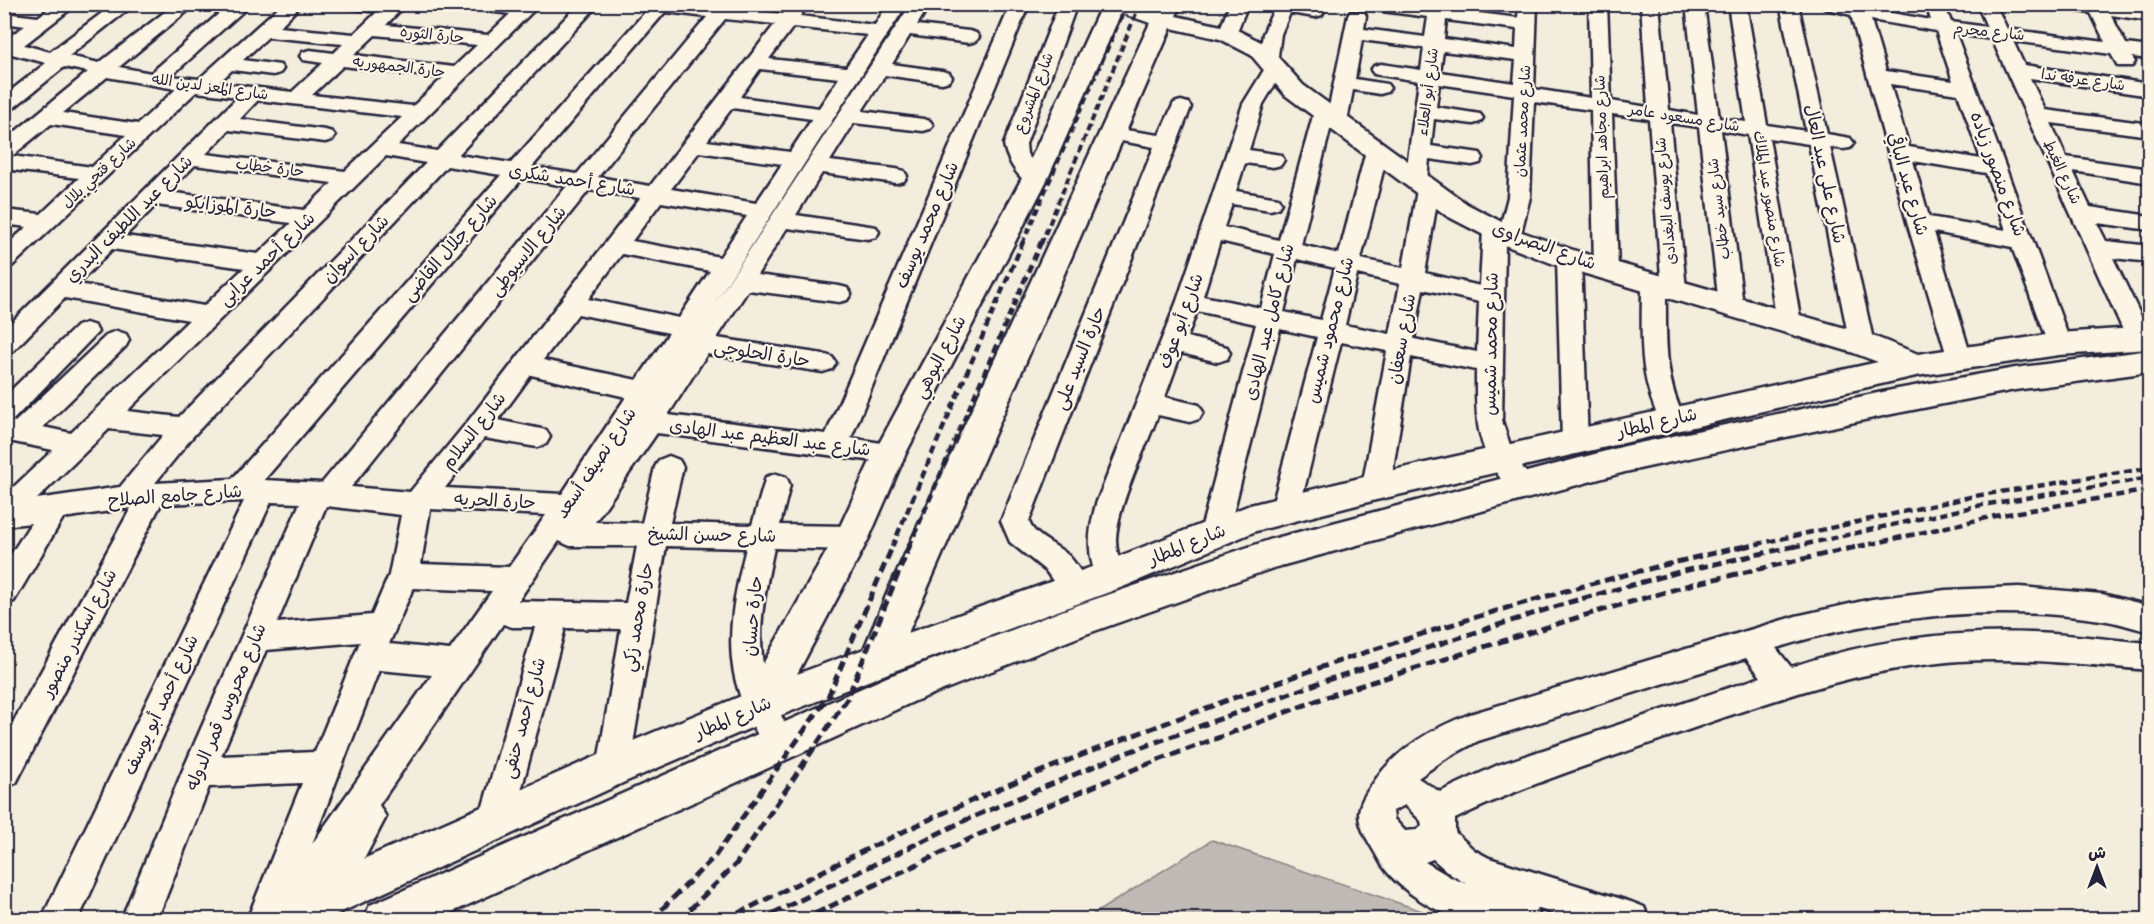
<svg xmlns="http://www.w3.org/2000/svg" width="2154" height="924" font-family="'Balsamiq Sans','Playpen Sans Arabic',sans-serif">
  <rect width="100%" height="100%" fill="#f3edde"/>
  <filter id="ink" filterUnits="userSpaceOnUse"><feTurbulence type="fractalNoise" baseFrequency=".0167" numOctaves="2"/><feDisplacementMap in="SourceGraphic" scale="12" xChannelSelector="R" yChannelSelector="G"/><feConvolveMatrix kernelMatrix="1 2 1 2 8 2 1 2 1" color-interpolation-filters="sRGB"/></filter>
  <g filter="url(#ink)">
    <path fill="#bfbab6" stroke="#86827f" stroke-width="1.5" d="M1212 840 1449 920H1090L1092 915Z"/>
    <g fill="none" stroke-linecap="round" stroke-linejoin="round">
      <g stroke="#22223b" stroke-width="5">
        <g id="street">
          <path d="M55 4H77L24 45 50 52 114 4H135L69 56 99 63 175 4H196L119 67 151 73 230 4H251L171 76 199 79 282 4H302L279 27 354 34 377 12 349 8 347 4H406L386 25 488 35 510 14 466 8 464 4H540L398 145 437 151 579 4H599L458 155 511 163 647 10 638 8 636 4 715 6 736 4 733 8 783 14 790 4H809L800 16 875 25 888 4H907L712 307 911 4H930L917 25 969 31 976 33 979 37 976 41 969 43 910 35 892 64 942 71 949 73 952 77 949 81 942 83 885 75 862 111 923 119 930 121 933 125 930 129 923 131 854 123 830 161 896 169 904 171 907 176 904 181 896 183 822 173 796 215 876 227 879 232 876 237 868 239 787 228 757 275 839 286 847 288 851 294 847 300 839 302 748 290 717 338 823 354 832 357 836 363 832 369 823 372 707 354 668 415 826 434 1011 4H1029L851 438 899 446 903 453 899 460 890 463 657 433 595 522 642 523 655 467 659 460 669 456 679 460 683 467 670 523 752 525 766 477 776 474 786 477 790 485 780 525 852 526 862 530 866 538 862 546 852 550 774 548C765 590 754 639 767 681 773 703 786 723 795 744L790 755 779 759 768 755C755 729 739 701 734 673 726 632 736 587 746 548L666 546 629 768 625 779 613 783 601 779 597 768 621 629 565 628 513 820 508 832 496 836 484 832 479 820 535 627H512L503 624 379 805 386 817 339 907 327 913 315 907 313 903 301 920H247L302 783 209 787 157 920H121L182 772 300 503 271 502 78 920H41L244 501 161 504 16 783 4 787V739L131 508 63 518 14 601 4 604V565L31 523 4 526V496L53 450 4 440V397L77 326 86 323 95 326 98 332 12 421 15 422 108 334 117 331 126 334 129 340 126 346 43 427 71 433 189 320 65 298 13 351 4 354V330L238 97 196 92 12 266 4 269V247L27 227 4 224V210L41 214 79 178 4 169V141L88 72 64 67 11 110 4 112V96L46 63 4 52V40L25 26 4 23V13L38 17ZM665 12 707 17 577 174 532 167ZM725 19 775 24 650 186 598 177ZM793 27 868 35 846 67 769 59ZM375 35 477 45 454 67 354 55ZM268 37 343 44 334 53 310 50 303 52 300 56 303 60 323 63 292 92 218 83 232 70 273 75 280 73 283 69 280 65 243 60ZM343 66 443 78 413 106 312 95ZM760 69 839 78 819 108 740 97ZM107 77 176 89 138 124 63 113ZM258 100 402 117 345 171 206 154 229 130 325 142 332 140 335 136 332 132 325 130 240 119ZM732 108 812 119 790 152 707 141ZM51 124 126 135 92 167 12 156ZM699 152 782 164 756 203 671 189ZM386 156 426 163 179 417 127 411ZM195 165 332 183 304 210 168 192ZM447 166 501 175 232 479 155 483 194 435ZM522 179 567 186 322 483 264 480ZM589 190 640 198 469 420 410 492 351 487ZM661 202 747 216 720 257 632 241ZM156 205 291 223 258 254 125 236ZM112 249 244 268 204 306 78 284ZM622 254 710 271 679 318 588 299ZM578 314 669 333 637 380 543 360ZM531 375 626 397 562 494 445 488 484 438 537 447 546 444 550 437 546 430 498 420ZM109 429 163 435 120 487 37 499ZM326 506 401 515 389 575 372 615 277 623ZM430 509 546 515 509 567 421 564ZM559 541 570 546H637L626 603 518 601ZM413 588 492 591 450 650 389 644ZM360 642 315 752 221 756 266 650ZM379 670 432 675 312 844Z"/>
          <path d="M1059 4H1077L1026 144 1027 154 1046 178 1043 183C1038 184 1032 186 1028 183 1016 176 1006 157 1004 144Z"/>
          <path d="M1230 4H1248L1236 34 1234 38H1220L1218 34Z"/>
          <path d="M1276 4 1322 7 1324 11 1322 15 1315 17 1290 13 1281 34 1277 63 1282 64 1285 68 1263 104 1249 150 1281 155 1284 160 1281 165 1273 167 1245 163 1236 191 1278 198 1281 203 1278 208 1270 210 1232 204 1224 227 1279 240 1314 112 1317 108 1329 107 1348 16 1350 12H1364L1366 16 1364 29 1425 37 1428 17 1374 10 1367 8 1365 4H1448V9L1518 18 1519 4H1537L1534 89 1591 98 1589 4H1607L1611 101 1648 107 1641 4H1659L1669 110 1698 115 1686 4H1704L1719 118 1746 122 1728 4H1746L1767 125 1806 131 1780 4H1798L1827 134 1850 138 1854 143 1850 148 1843 149 1830 147 1874 344 1871 350 1862 353 1853 350 1850 344 1809 144 1769 138 1801 323 1798 329 1789 332 1780 329 1777 323 1748 135 1721 130 1743 305 1740 311 1731 313 1722 311 1719 305 1699 127 1670 123 1686 289 1682 295 1674 297 1666 295C1666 338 1664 380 1685 419L1681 426 1672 429 1663 426C1637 378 1642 335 1642 283L1646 277 1654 275 1661 277 1649 119 1612 114 1618 269 1614 275 1606 277 1598 275 1594 269 1591 110 1534 102 1530 197 1520 237 1517 242 1505 243 1502 421 1513 454 1535 485 1531 493C1515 498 1510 491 1501 479 1474 442 1476 413 1476 370L1411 357 1390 487 1386 495 1376 498 1366 495 1362 487 1387 351 1341 342 1299 510 1295 518 1285 521 1275 518 1271 510 1317 337 1280 329 1228 533 1224 541 1214 545 1204 541 1200 533 1256 324 1197 311 1187 337 1227 347 1230 353 1227 359 1218 362 1181 353 1165 397 1199 405 1203 412 1199 419 1190 422 1158 415C1145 450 1118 503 1116 539 1116 552 1120 564 1125 576L1120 585 1110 588 1100 585C1086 556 1088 534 1096 504L1177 301 1243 104 1267 65 1259 60 1263 34ZM1446 20 1517 29 1516 49 1444 39ZM1362 40 1424 48 1421 70 1381 64 1374 66 1371 70 1374 74 1419 81 1405 180 1408 185 1420 186 1417 190 1403 268 1361 259 1388 151 1384 146 1377 145 1370 146 1366 151 1339 254 1301 245 1331 126 1344 125 1347 121 1353 90 1380 94 1387 92 1390 88 1387 84 1355 79ZM1443 51 1516 60 1514 83 1440 72ZM1439 84 1514 95 1508 197 1501 224 1494 222 1486 224 1483 229 1480 286 1425 273 1439 190 1436 185 1424 184 1427 180 1429 159 1472 165 1480 163 1483 158 1480 153 1431 146 1434 119 1473 124 1480 122 1483 118 1480 114 1436 107ZM1220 241 1275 254 1261 308 1203 296ZM1297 259 1335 268 1321 320 1284 312ZM1357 274 1400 284 1390 334 1345 325ZM1423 289 1479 302 1477 352 1414 339Z"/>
          <path d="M1822 4H1859L1886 12 1931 20 1926 4H1944L1951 22 1987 27 1977 4H1995L2007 29 2105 42 2091 13 2059 8 2057 4H2112L2150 9V21L2111 15 2126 44 2150 47V59L2132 57 2135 62 2132 66H2118L2111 54 2013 41 2024 65 2150 84V96L2030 78 2045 110 2150 124V136L2051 123 2066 157 2150 169V183L2073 171 2090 207 2150 216V230L2097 223 2106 241 2150 246V262L2113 258 2150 335 2148 345 2139 348 2130 345 2127 339 1992 39 1956 34 2071 344 2068 350 2059 353 2050 350 2012 247 1934 232 1971 357 1967 363 1958 366 1949 363 1907 222 1851 15 1824 8ZM1871 20 1936 31 1953 81 1886 71ZM1890 84 1958 94 1981 159 1909 147ZM1913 161 1986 173 2006 230 1929 217Z"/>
          <path d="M1181 101 1188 103 1191 107 1029 521C1032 536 1058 545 1069 556 1078 566 1084 577 1090 589L1085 598 1075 601 1065 598 1046 571 1010 542 1001 521 1154 147 1105 138 1102 134 1105 130 1112 128 1159 135 1174 103Z"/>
          <path d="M1569 251 1577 254 1581 259 1588 443 1584 450 1575 453 1566 450 1562 443 1557 259 1561 254Z"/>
          <path d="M2019 587 2102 594 2150 606V632C2134 628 2117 622 2101 620 1993 604 1879 616 1776 648L1791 667C1866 641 1952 630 2031 633 2070 634 2110 640 2150 643V670C2086 665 2023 657 1959 661 1853 669 1761 705 1662 739 1592 764 1521 786 1455 819V832L1458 835 1474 850 1489 858 1631 902 1644 907 1649 920H1573L1536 908 1541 920C1517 920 1490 923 1467 920 1437 915 1394 887 1379 860 1372 846 1359 830 1359 814 1359 803 1366 793 1372 785 1394 750 1431 729 1470 714L1796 616 1872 599 1946 590ZM1746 658 1761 677 1498 765 1440 792 1418 778 1445 759 1478 741ZM1405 805 1421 821 1422 826 1417 830 1405 831 1394 819 1393 811ZM1433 859 1450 874 1467 884 1452 878 1425 862Z"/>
        </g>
      </g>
      <g stroke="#22223b" stroke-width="5">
        <g id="secondary">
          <path d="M1102 4H1141L1156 10 1159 4H1181L1176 16 1235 29 1267 45 1303 85 1467 204 1519 231 1579 252 1873 336 1918 354 2059 333 2150 327V349L2059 355 1916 376 1376 500 1256 531 1123 587 891 672 774 718 627 781 324 920H252L259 905 599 755 746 694 837 533 874 453 1022 178ZM1121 13 1150 23 889 589 864 649 797 674 869 538 906 453 1048 178ZM1171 28 1220 39 1251 55 1285 95 1447 216 1499 243 1559 266 1851 352 1878 362 1376 474 1250 505 1097 565 908 633Z"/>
          <path d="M2150 350V372L2015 390 1892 414 1625 472 1273 568 1086 634 915 701 435 920H363L370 905 887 677 1075 606 1272 539 1625 446 1892 390 2015 368Z"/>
        </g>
      </g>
      <use href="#street" fill="#fcf5e5" fill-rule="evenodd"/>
      <use href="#secondary" fill="#fcf5e5" fill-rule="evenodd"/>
      <g stroke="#22223b" stroke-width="4" stroke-dasharray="7 4" stroke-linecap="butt">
        <path d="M1022 244 1127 4"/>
        <path d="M1041 244 1140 4"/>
      </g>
      <g stroke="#22223b" stroke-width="4.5" stroke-dasharray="8 4.5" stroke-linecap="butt">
        <path d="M892 547 1023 242"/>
        <path d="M909 547 1041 242"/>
        <path d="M1744 547 1975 496 2150 468"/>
        <path d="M1793 547 1982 505 2150 478"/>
        <path d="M1858 547 1995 516 2150 490"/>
      </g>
      <g stroke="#22223b" stroke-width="5" stroke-dasharray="10 5" stroke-linecap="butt">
        <path d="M651 920 715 856 828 697 893 545"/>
        <path d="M679 920 736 864 847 699 910 545"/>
        <path d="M724 920C803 882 881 840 962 805 1049 766 1139 733 1228 700 1400 638 1572 584 1750 545"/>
        <path d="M759 920 968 819 1126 753 1327 680 1570 602 1679 572 1800 545"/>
        <path d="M802 920 978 835 1135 769 1337 693 1579 617 1693 584 1865 545"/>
      </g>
    </g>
  </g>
  <g text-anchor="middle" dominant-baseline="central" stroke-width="4.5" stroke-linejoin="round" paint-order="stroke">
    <g font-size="15" fill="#22223b" stroke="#fcf5e5">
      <text transform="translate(1989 32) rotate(6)">شارع محرم</text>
      <text transform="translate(432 35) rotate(6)">حارة الثوره</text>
      <text transform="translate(399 67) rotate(7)">حارة الجمهوريه</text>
      <text transform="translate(2083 80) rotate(8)">شارع عرفه ندا</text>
      <text transform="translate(210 87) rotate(8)">شارع المعز لدين الله</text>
      <text transform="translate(1428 92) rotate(-83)">شارع أبو العلاء</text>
      <text transform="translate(1034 93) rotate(-69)">شارع المشروع</text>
      <text transform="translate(1684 118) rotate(9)">شارع مسعود عامر</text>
      <text transform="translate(1523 121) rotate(-87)">شارع محمد عثمان</text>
      <text transform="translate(1602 137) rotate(-92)">شارع مجاهد ابراهيم</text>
      <text transform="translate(270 168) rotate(7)">حارة خطاب</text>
      <text transform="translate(2062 172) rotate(65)">شارع الغيط</text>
      <text transform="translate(99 173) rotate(-43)">شارع فتحي بلال</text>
      <text transform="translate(1769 199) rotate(81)">شارع منصور عبد الملاك</text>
      <text transform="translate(1666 201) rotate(-95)">شارع يوسف البغدادى</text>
      <text transform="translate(1719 209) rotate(-97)">شارع سيد خطاب</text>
    </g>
    <g font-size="18" fill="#22223b" stroke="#fcf5e5">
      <text transform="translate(1825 174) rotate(78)">شارع على عبد العال</text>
      <text transform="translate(1998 174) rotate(70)">شارع منصور زياده</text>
      <text transform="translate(572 180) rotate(9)">شارع أحمد شكرى</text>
      <text transform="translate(1908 184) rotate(74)">شارع عبد الباقي</text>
      <text transform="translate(231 207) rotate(7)">حارة الموزايكو</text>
      <text transform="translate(129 219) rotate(-45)">شارع عبد اللطيف البدري</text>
      <text transform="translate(927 225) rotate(-67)">شارع محمد يوسف</text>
      <text transform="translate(1544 246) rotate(20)">شارع البصراوى</text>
      <text transform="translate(450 248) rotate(-49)">شارع جلال القاضى</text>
      <text transform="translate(356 249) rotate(-46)">شارع اسوان</text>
      <text transform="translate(528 251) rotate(-51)">شارع الاسيوطى</text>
      <text transform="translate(267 259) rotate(-44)">شارع أحمد عرابى</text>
      <text transform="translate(1181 321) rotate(-70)">شارع أبو عوف</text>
      <text transform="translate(1269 322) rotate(-76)">شارع كامل عبد الهادى</text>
      <text transform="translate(1330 330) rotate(-76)">شارع محمود شميس</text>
      <text transform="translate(1402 339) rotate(-80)">شارع سعفان</text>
      <text transform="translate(1491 344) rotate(-89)">شارع محمد شميس</text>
      <text transform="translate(762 354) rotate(9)">حارة الحلوجى</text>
      <text transform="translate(940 357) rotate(-62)">شارع البوهي</text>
      <text transform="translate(1080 358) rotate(-68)">حارة السيد على</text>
      <text transform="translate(1657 423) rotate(-13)">شارع المطار</text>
      <text transform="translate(474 431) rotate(-52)">شارع السلام</text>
      <text transform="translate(770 438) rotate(7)">شارع عبد العظيم عبد الهادى</text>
      <text transform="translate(596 463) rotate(-56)">شارع نصيف أسعد</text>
      <text transform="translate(175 496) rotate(-4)">شارع جامع الصلاح</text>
      <text transform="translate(495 501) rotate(3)">حارة الحريه</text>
      <text transform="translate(712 535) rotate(1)">شارع حسن الشيخ</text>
      <text transform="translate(1187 545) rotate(-22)">شارع المطار</text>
      <text transform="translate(753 616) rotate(-85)">حارة حسان</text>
      <text transform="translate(638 617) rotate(-80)">حارة محمد زكي</text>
      <text transform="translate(79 633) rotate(-62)">شارع اسكندر منصور</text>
      <text transform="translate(161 705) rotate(-65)">شارع أحمد أبو يوسف</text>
      <text transform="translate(226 707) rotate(-67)">شارع محروس قمر الدوله</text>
      <text transform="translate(524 718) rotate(-75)">شارع أحمد حنفى</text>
      <text transform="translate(733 718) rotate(-23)">شارع المطار</text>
    </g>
  </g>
  <rect width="2154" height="924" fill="none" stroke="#fcf5e5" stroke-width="24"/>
  <rect x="12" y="12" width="2130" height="900" fill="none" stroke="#22223b" stroke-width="2" filter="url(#ink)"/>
  <g transform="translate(2097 867)" stroke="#fcf5e5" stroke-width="4.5" paint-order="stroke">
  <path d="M0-4.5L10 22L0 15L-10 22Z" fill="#22223b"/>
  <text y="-9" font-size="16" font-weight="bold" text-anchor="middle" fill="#22223b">ش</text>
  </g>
</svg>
